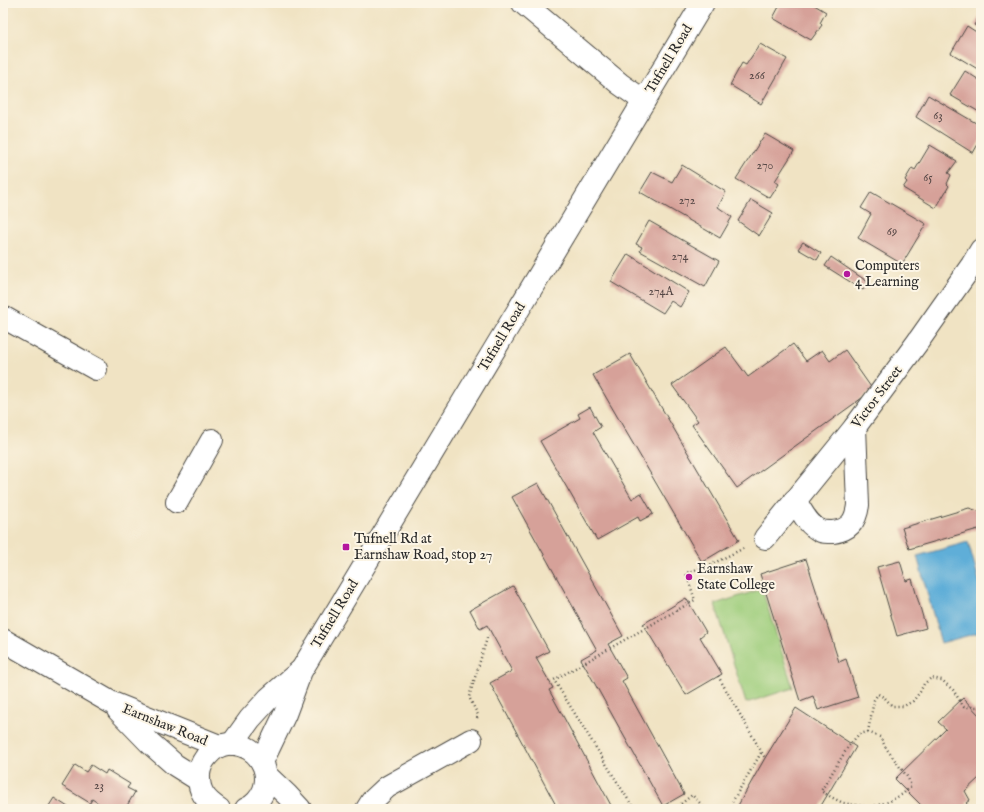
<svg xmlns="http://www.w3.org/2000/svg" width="984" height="812" font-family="'IM FELL English',serif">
  <rect width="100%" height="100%" fill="#fcf5e5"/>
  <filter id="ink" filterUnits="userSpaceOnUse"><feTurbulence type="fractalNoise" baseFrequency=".025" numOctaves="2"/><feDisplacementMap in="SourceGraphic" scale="8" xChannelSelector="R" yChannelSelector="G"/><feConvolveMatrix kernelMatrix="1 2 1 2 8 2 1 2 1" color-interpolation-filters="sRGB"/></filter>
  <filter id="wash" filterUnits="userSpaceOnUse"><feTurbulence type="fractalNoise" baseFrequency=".012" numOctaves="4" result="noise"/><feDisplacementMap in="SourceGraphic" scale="16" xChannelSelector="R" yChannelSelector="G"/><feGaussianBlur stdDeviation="0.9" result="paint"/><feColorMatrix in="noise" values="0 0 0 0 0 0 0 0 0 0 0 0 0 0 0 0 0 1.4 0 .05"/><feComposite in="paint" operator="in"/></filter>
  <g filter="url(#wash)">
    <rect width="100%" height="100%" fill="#f0e3c3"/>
    <path fill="#9ecd7b" stroke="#647c53" d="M762 589 793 688 746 703 715 604Z"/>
    <path fill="#5eaed8" stroke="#446c82" d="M968 542 981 587V632L941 643 917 556Z"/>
    <g id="blocks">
      <g fill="#d6a199">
        <path d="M781 3H811L826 12 820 23 822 25 811 40 773 18Z"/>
        <path d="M981 14V29L974 25Z"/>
        <path d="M967 26 981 35V71L951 53Z"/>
        <path d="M760 44 787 59 761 104 730 85 742 63 746 65Z"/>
        <path d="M965 71 981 81V113L950 95Z"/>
        <path d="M928 95 981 126V139L973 153 916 117Z"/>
        <path d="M765 134 794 151 775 181 779 184 770 198 736 179Z"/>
        <path d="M930 145 957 161 948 173 951 175 947 184 949 186 936 208 903 188 907 182 905 180 912 168 915 170Z"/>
        <path d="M682 165 726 192 718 207 732 217 720 238 640 192 652 172 672 182Z"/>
        <path d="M871 192 926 224 902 264 858 238 871 214 861 208Z"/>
        <path d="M751 200 773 213 759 236 738 221Z"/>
        <path d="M649 221 719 261 705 287 640 251 642 247 636 244Z"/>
        <path d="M803 242 821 253 817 260 798 249Z"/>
        <path d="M628 254 689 292 680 307 671 301 663 313 611 282Z"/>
        <path d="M831 257 868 282 863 290 825 266Z"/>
        <path d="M793 344 806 361 822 350 830 361 845 350 873 390 737 488 692 425 698 421 672 385 726 347 748 377Z"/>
        <path d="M630 354 739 540 702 562 593 375Z"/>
        <path d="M590 407 601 427 593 432 632 499 641 493 653 514 640 521 638 517 597 540 540 441 580 418 578 414Z"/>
        <path d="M538 483 623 636 608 644 627 678 622 681 684 794 663 806 581 659 597 650 512 497Z"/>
        <path d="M969 508 981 512V539L978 529 909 549 902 528Z"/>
        <path d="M806 559 839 662 846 659 858 697 818 710 813 696 800 701 760 574Z"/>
        <path d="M900 561 906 581 912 579 926 628 897 636 877 567Z"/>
        <path d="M513 586 549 651 536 658 553 688 549 690 613 809H558L490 683 512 671 487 625 480 629 470 610Z"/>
        <path d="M686 598 706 632 700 637 722 674 686 695 643 624Z"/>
        <path d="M963 698 981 717V778H979L965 791 970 800 966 803 972 809H925L895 779 946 729 938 722Z"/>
        <path d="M796 708 856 747 819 809H818L811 805 809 809H736L765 758Z"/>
        <path d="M75 765 86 772 91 765 105 774 107 770 130 784 127 788 135 792 125 809H103L104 807 92 799 90 803 62 786Z"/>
        <path d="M54 798 71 809H47Z"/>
      </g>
    </g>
  </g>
  <g filter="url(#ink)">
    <use href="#blocks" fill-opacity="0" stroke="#494742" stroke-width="1"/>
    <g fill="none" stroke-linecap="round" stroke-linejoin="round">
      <g stroke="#494742" stroke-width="24">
        <g id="minor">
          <path d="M523 3 620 84 644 101"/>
          <path d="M3 317 96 369"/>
          <path d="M795 500C801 510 808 526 821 531 824 532 829 532 833 532 850 530 856 521 858 505L855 427"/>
          <path d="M177 502 212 440"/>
          <path d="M765 538 855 427 917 343 972 265 981 250"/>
          <path d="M3 640 112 703 219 746"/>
          <path d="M118 710 150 743 175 765 199 780"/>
          <path d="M232 744 250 719 269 698 300 671"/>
          <path d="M262 762 285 714 301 671 703 3"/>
          <path d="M266 775 287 795 300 809"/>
          <path d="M219 809C205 800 198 791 199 774 200 766 203 760 208 755 232 727 276 756 264 790 261 798 254 806 246 809"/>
          <path d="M367 809 372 801 387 787 471 740"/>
        </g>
      </g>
      <g stroke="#494742" stroke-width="2.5" stroke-dasharray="1 3" stroke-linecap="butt">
        <path d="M718 676 765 758"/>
        <path d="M477 718 478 715 469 697 488 635"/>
        <path d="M868 732 880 737 886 748 908 778 911 786 903 794 888 802 871 807 855 805 843 803 831 797 821 791 848 747 859 734Z"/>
        <path d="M868 732 874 700 878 694 885 698 892 706H904L913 701 920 692 924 684 931 678 942 680 953 690 964 707H981"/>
        <path d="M634 809 554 680 695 600 686 573 712 564 744 548"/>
        <path d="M675 809 692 795 706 809"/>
        <path d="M728 809 761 753"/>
      </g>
      <use href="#minor" stroke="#fff" stroke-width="22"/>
    </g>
  </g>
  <g fill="#b5179e" stroke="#fcf5e5" stroke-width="1.5">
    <circle cx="847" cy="274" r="4"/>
    <rect x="342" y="543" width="8" height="8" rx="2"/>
    <circle cx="689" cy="577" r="4"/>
  </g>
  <g text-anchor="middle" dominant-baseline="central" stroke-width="4" stroke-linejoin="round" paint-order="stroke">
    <g font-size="12" fill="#564846">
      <text x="757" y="75">266</text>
      <text x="938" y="115">63</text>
      <text x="765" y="165">270</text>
      <text x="928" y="177">65</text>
      <text x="687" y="200">272</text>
      <text x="892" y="231">69</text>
      <text x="680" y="256">274</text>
      <text x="661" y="291">274A</text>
      <text x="99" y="785">23</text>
    </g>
    <g font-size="14" fill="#2b2b2b" stroke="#fcf5e5">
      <text transform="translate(669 59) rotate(-59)">Tufnell Road</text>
      <text transform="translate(502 337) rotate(-59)">Tufnell Road</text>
      <text transform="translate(877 397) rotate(-53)">Victor Street</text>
      <text transform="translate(335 614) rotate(-59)">Tufnell Road</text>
      <text transform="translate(165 725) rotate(22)">Earnshaw Road</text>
    </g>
    <g font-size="14" fill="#2b2b2b" stroke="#fcf5e5" text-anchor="start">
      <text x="855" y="266">Computers<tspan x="855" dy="16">4 Learning</tspan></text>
      <text x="354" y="539">Tufnell Rd at<tspan x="354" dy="16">Earnshaw Road, stop 27</tspan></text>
      <text x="697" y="569">Earnshaw<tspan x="697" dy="16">State College</tspan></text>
    </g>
  </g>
  <rect width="984" height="812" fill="none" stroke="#fcf5e5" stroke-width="16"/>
</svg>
